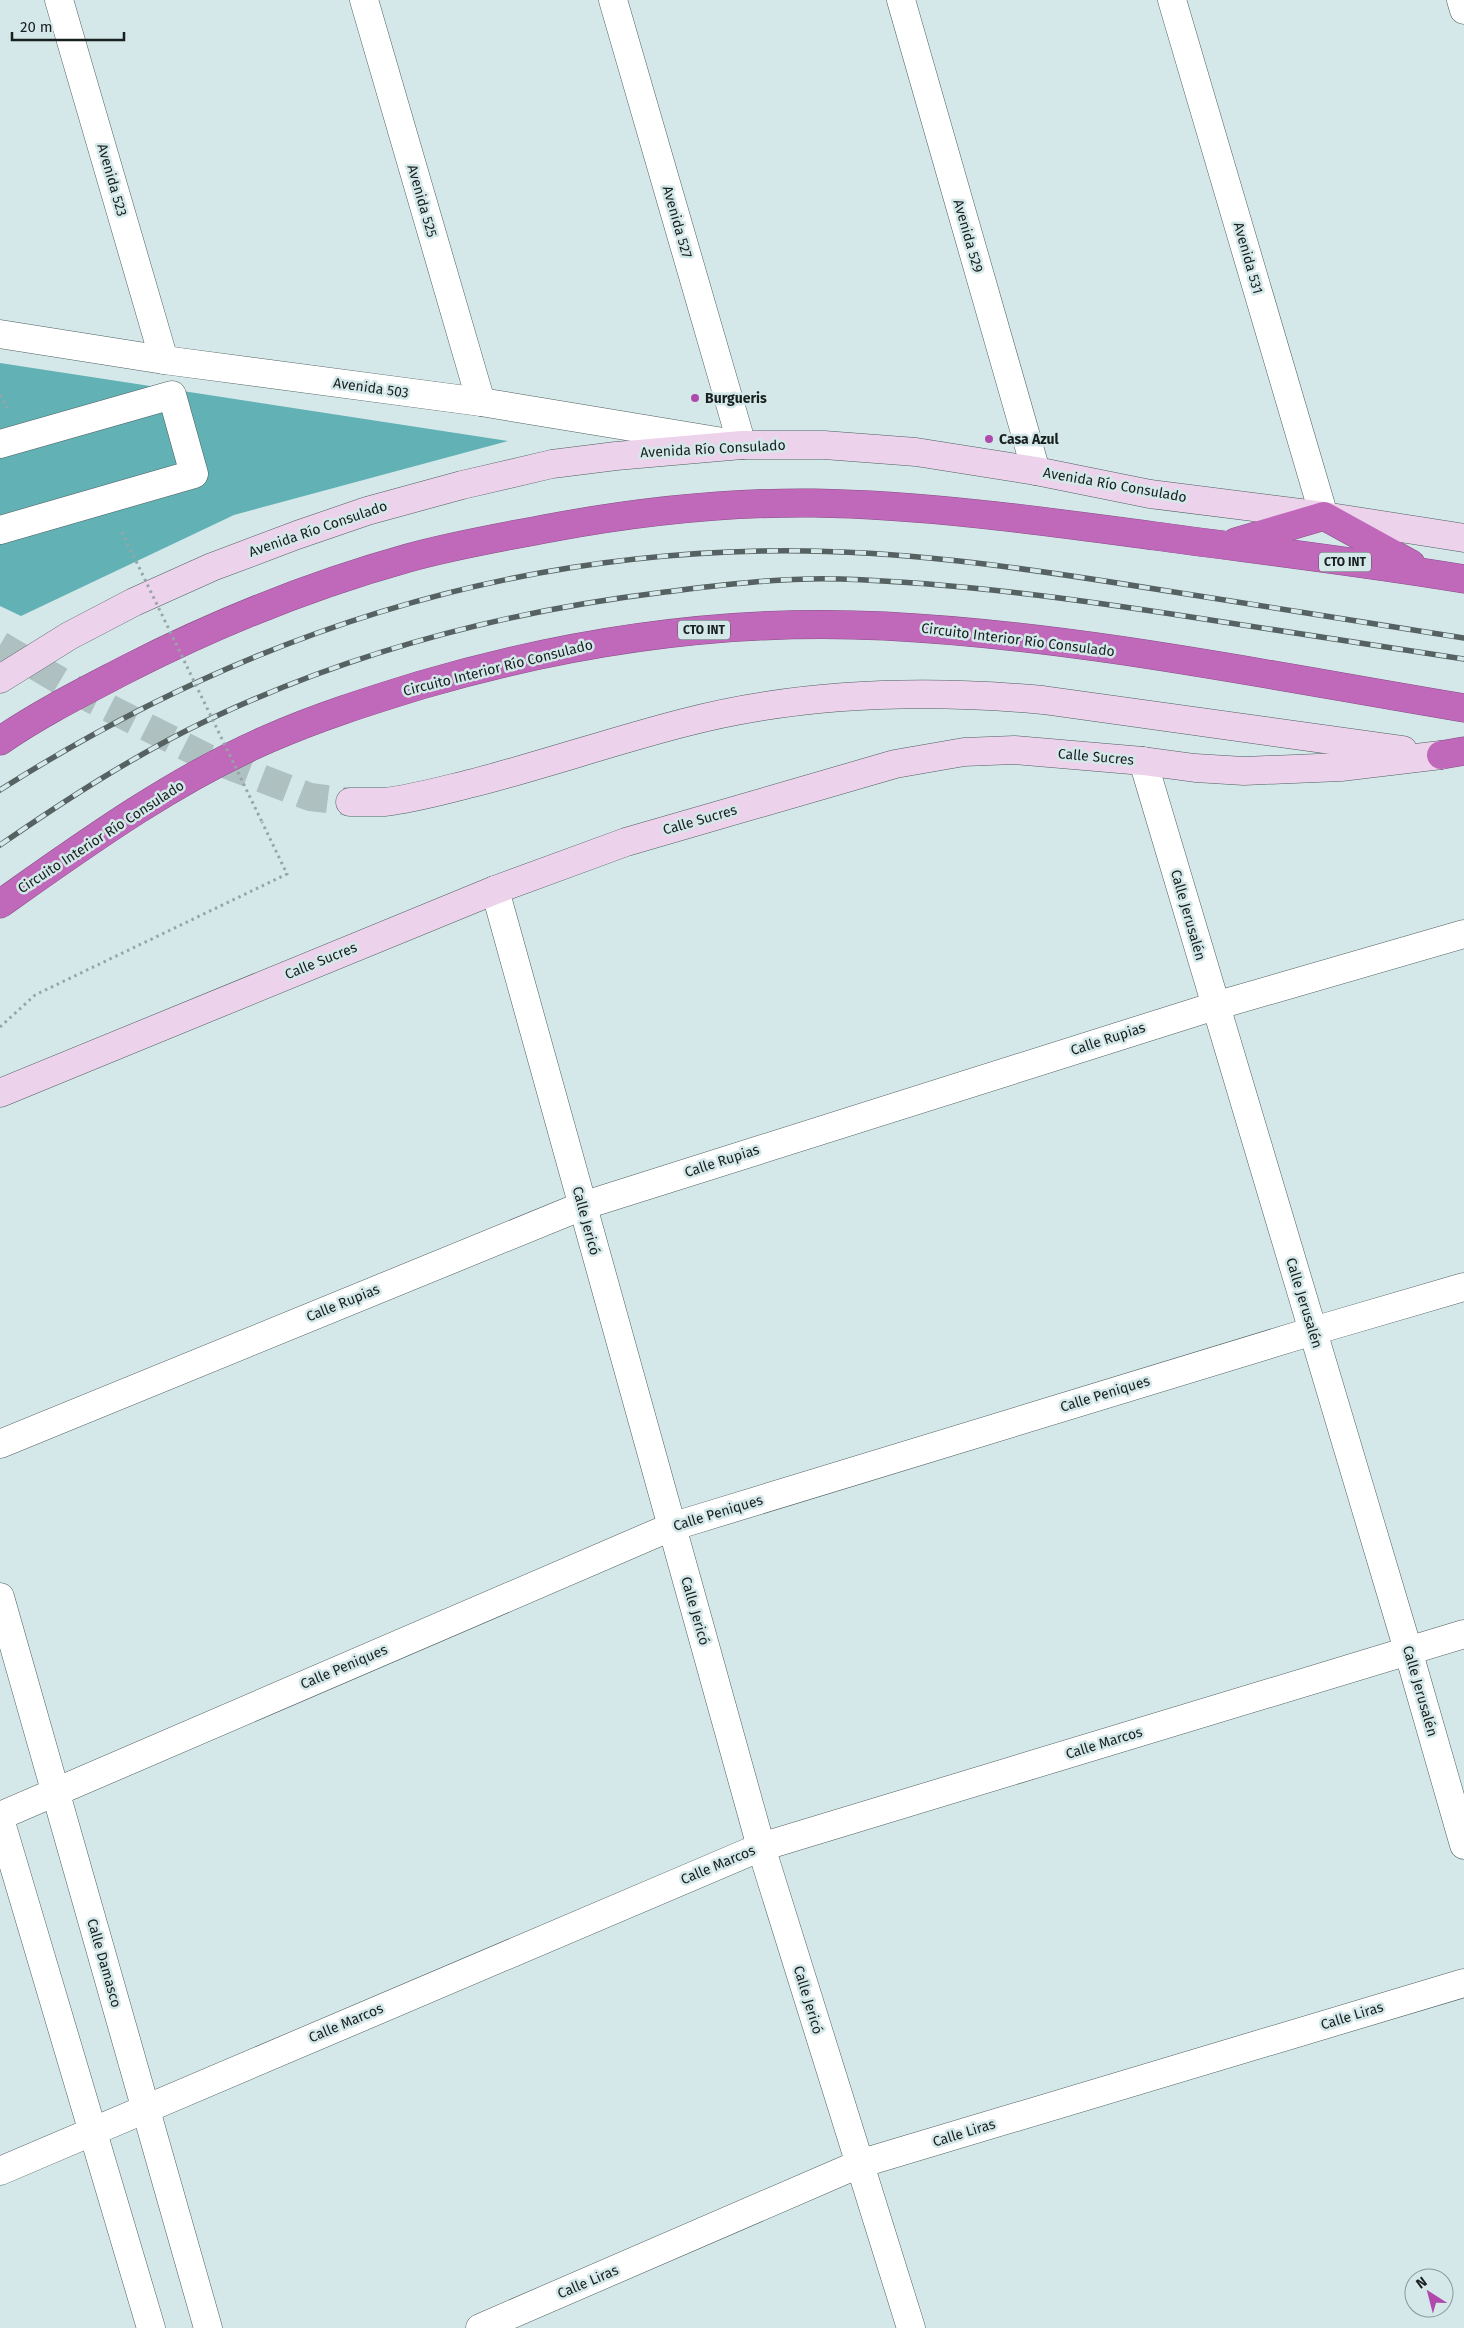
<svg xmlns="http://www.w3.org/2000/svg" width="1464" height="2328" font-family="'Fira Sans',sans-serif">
  <rect width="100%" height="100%" fill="#d5e8e9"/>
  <path fill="#61b1b5" d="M0 363 508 441 234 515 21 616 0 606Z"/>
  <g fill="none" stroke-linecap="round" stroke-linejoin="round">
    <path stroke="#afc0c1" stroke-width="28" stroke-dasharray="28 14" stroke-linecap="butt" d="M0 645 91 699 206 757 310 797 350 802"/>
    <g stroke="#4d5e5f" stroke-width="29">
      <path id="pedestrian" d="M0 444 172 395 194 474 0 530"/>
    </g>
    <g stroke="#4d5e5f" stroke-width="29">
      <g id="minor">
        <path d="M59 0 164 360"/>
        <path d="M364 0 481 402"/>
        <path d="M613 0 742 445"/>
        <path d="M901 0 1036 471"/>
        <path d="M1172 0 1324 516"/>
        <path d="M1461 0 1464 10"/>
        <path d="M1143 761 1408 1650 1464 1845"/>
        <path d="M495 890 761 1847 911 2328"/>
        <path d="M0 1444 582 1206 1215 1006 1464 934"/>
        <path d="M0 1816 671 1527 1313 1331 1464 1287"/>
        <path d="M0 2171 761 1847 1464 1634"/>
        <path d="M480 2328 859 2164 1464 1983"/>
      </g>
    </g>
    <g stroke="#4d5e5f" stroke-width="29">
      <g id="tertiary">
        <path d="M0 334 164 360 481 402 723 442"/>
        <path d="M0 1597 208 2328"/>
        <path d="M0 1819 151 2328"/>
      </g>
    </g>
    <g stroke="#4d5e5f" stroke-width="29">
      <g id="secondary">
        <path d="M0 679 69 636 134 602 212 567 297 535 367 511 462 485 552 464 616 456 742 445H824L916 452 1036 471 1150 494 1324 516 1464 538"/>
        <path d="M350 802C361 802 373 802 384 802 413 799 444 790 473 783 543 765 613 741 683 723 801 692 923 689 1043 700L1403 750"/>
        <path d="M0 1093 495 890 626 842 895 764 964 752 1014 750 1143 761 1195 768 1244 771 1341 767 1441 755"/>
      </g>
    </g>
    <g stroke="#854f84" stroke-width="29">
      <g id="motorway">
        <path d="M1236 542 1324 516 1411 564"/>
        <path d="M0 741C39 714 83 692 125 670 215 624 311 585 408 558 454 545 502 537 550 528 636 512 726 502 814 503 928 505 1042 521 1155 536 1258 550 1361 562 1464 579"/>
        <path d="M1441 755 1464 751"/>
        <path d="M0 904C85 844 172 781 268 739 318 717 369 701 421 685 571 641 727 618 885 626 1079 636 1272 676 1464 708"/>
      </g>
    </g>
    <g stroke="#96a5a6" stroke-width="3" stroke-dasharray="2.5 4" stroke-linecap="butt">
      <path d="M0 395 7 408"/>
      <path d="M0 1027 35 995 287 874 262 822"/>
    </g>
    <use href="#pedestrian" stroke="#fff" stroke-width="28"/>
    <use href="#minor" stroke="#fff" stroke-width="28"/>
    <use href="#tertiary" stroke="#fff" stroke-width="28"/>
    <use href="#secondary" stroke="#ecd2eb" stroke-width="28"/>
    <use href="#motorway" stroke="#c069bb" stroke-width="28"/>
    <g stroke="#566161" stroke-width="5.5">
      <g id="rail">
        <path d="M0 790C231 643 485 556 761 551 893 548 1025 568 1155 589 1258 605 1361 622 1464 638"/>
        <path d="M0 845C67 799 136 754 210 719 354 651 507 611 665 592 723 585 783 577 841 579 959 583 1075 599 1191 617 1282 631 1373 645 1464 659"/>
      </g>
    </g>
    <use href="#rail" stroke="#d5e8e9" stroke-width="4" stroke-dasharray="11" stroke-linecap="butt"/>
    <path stroke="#96a5a6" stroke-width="3" stroke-dasharray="2.5 4" stroke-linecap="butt" d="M122 532 262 822"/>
  </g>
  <g fill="#b049ac" stroke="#d5e8e9" stroke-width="2">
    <circle cx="695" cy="398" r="5"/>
    <circle cx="989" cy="439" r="5"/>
  </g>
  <g text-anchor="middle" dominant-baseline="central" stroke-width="5" stroke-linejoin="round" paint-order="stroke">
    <g fill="#d5e8e9" stroke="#515b5c" stroke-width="1">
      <rect x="1319" y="552.5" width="52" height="19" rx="4"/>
      <rect x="678" y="620.5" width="52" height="19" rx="4"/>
    </g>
    <g font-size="12" font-weight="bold" fill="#181f1f">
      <text x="1345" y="562">CTO INT</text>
      <text x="704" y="630">CTO INT</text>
    </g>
    <g font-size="14" fill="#181f1f" stroke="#d5e8e9">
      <text transform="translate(112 180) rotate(74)">Avenida 523</text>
      <text transform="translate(422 201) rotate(74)">Avenida 525</text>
      <text transform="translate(677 222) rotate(74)">Avenida 527</text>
      <text transform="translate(968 236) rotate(74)">Avenida 529</text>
      <text transform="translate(1248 258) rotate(74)">Avenida 531</text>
      <text transform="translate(371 388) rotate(8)">Avenida 503</text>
      <text transform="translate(713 449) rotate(-3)">Avenida Río Consulado</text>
      <text transform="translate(1115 485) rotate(10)">Avenida Río Consulado</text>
      <text transform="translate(318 529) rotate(-19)">Avenida Río Consulado</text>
      <text transform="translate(1018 640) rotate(7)">Circuito Interior Río Consulado</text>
      <text transform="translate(498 668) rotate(-14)">Circuito Interior Río Consulado</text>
      <text transform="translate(1096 757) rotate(5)">Calle Sucres</text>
      <text transform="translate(700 820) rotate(-16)">Calle Sucres</text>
      <text transform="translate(101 837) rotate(-33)">Circuito Interior Río Consulado</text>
      <text transform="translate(1188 915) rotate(74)">Calle Jerusalén</text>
      <text transform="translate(321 961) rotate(-22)">Calle Sucres</text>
      <text transform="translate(1108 1039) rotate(-18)">Calle Rupias</text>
      <text transform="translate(722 1161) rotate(-18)">Calle Rupias</text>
      <text transform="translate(586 1221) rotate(75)">Calle Jericó</text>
      <text transform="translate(343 1303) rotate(-22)">Calle Rupias</text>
      <text transform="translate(1304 1303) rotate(73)">Calle Jerusalén</text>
      <text transform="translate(1105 1394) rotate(-17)">Calle Peniques</text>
      <text transform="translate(718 1513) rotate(-17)">Calle Peniques</text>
      <text transform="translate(695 1611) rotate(74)">Calle Jericó</text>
      <text transform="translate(344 1667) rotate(-23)">Calle Peniques</text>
      <text transform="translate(1420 1691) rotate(74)">Calle Jerusalén</text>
      <text transform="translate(1104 1743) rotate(-17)">Calle Marcos</text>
      <text transform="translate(718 1865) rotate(-23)">Calle Marcos</text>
      <text transform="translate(104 1963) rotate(74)">Calle Damasco</text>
      <text transform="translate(808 2000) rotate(73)">Calle Jericó</text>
      <text transform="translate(1352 2016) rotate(-17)">Calle Liras</text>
      <text transform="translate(346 2023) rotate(-23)">Calle Marcos</text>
      <text transform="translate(964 2133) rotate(-17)">Calle Liras</text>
      <text transform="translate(588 2282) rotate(-23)">Calle Liras</text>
    </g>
    <g font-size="14" font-weight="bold" fill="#181f1f" stroke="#d5e8e9" text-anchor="start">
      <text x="705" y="398">Burgueris</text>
      <text x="999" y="439">Casa Azul</text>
    </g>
  </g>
  <g transform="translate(1429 2293) rotate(324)"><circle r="24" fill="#d5e8e9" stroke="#899898"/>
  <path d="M0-4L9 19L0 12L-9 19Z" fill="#b049ac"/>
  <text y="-8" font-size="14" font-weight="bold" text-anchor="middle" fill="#181f1f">N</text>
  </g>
  <path d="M12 32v8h112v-8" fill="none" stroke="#181f1f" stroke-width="2.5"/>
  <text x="20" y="32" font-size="15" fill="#181f1f" stroke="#d5e8e9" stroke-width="4" paint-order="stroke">20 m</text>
</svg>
